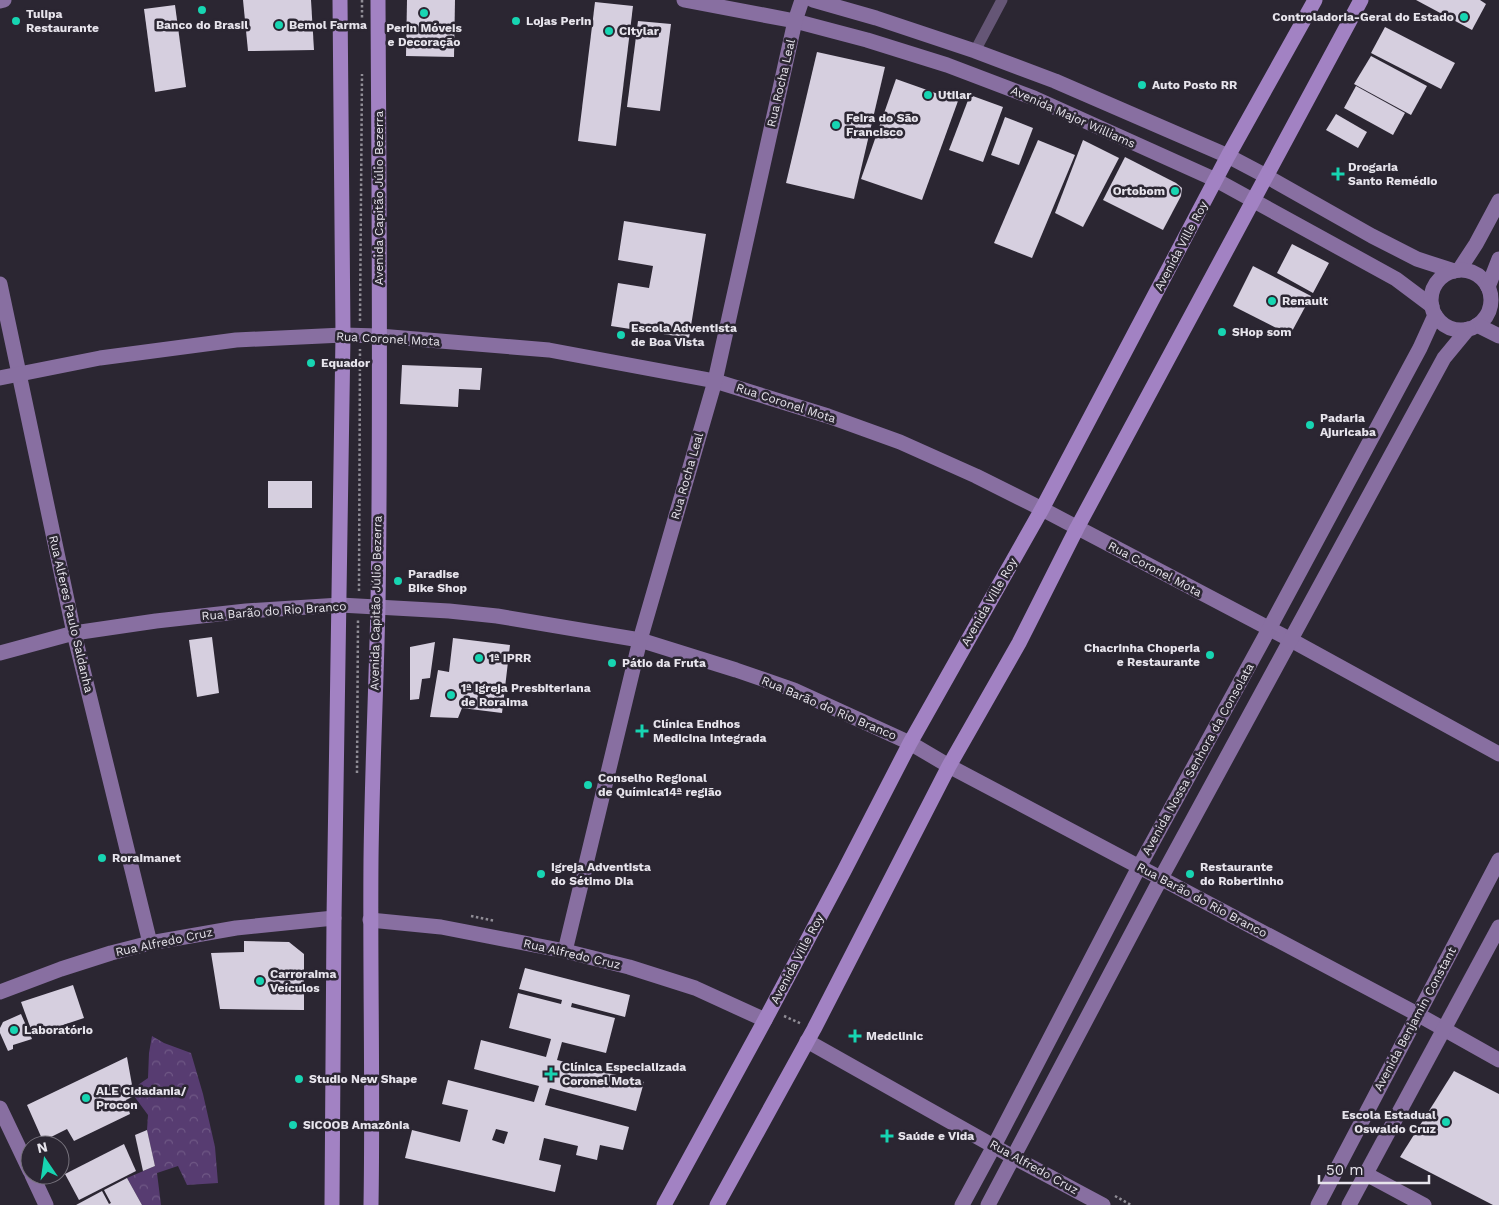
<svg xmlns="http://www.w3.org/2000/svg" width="1499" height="1205" font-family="'Work Sans',sans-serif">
  <defs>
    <pattern id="forest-crowns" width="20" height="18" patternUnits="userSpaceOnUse" patternTransform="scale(1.25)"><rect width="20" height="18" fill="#573c71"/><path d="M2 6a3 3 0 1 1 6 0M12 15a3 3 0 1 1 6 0" fill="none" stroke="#6f5885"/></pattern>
  </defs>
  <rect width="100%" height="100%" fill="#2b2632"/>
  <path fill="url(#forest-crowns)" d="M152 1036 164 1043 191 1053 203 1094 215 1147 218 1183 187 1185 178 1166 157 1173 161 1205H142L127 1178 155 1166 147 1130 148 1115 134 1096 138 1085 148 1078 149 1053Z"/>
  <g fill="#d6cfdf" fill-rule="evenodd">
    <path d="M243 0H311L314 50 248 51Z"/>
    <path d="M407 0H455L454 57 406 56Z"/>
    <path d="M1416 0H1480L1486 4 1472 30Z"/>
    <path d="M595 2 633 6 616 146 578 141Z"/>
    <path d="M175 5 186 87 155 92 144 9Z"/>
    <path d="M638 21 671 24 660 111 627 107Z"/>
    <path d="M1385 27 1455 63 1441 89 1371 53Z"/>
    <path d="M817 52 885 67 854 199 786 183Z"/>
    <path d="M1371 56 1427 86 1411 115 1354 84Z"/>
    <path d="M896 79 958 101 922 200 861 179Z"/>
    <path d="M1356 86 1405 113 1393 135 1344 108Z"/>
    <path d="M970 95 1003 107 983 162 949 150Z"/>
    <path d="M1336 114 1367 132 1358 148 1326 130Z"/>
    <path d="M1005 117 1033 128 1019 165 991 155Z"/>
    <path d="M1038 140 1075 155 1032 258 994 243Z"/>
    <path d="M1083 140 1119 158 1083 227 1055 213Z"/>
    <path d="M1125 157 1176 183 1182 188 1181 196 1163 230 1103 200Z"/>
    <path d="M624 221 706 234 689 338 611 326 618 283 649 288 653 266 618 260Z"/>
    <path d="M1292 244 1329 263 1313 293 1277 273Z"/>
    <path d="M1253 266 1311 296 1290 335 1233 306Z"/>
    <path d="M402 365 482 368 480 390 459 389 458 407 400 404Z"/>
    <rect x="268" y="481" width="44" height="27"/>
    <path d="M212 637 219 693 197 697 189 640Z"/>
    <path d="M453 638 510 645 502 713 462 708 458 718 430 717 438 670 449 672Z"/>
    <path d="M435 642 430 678 422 679 419 699 410 700V647Z"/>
    <path d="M244 941 289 942 304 954V1010L220 1009 211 953 244 952Z"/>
    <path d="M525 968 630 995 625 1017 572 1003 571 1007 615 1018 606 1053 562 1042 557 1060 644 1082 636 1111 550 1088 545 1105 629 1127 623 1150 600 1145 597 1160 576 1155 578 1146 544 1138 539 1160 561 1165 555 1192 405 1158 412 1130 460 1142 468 1110 442 1104 448 1080 534 1102 539 1086 474 1069 481 1040 546 1057 551 1039 509 1028 518 993 561 1004 562 1000 519 989ZM496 1129 508 1132 504 1144 492 1140Z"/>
    <path d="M73 985 84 1018 33 1035 21 1002Z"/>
    <path d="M21 1014 32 1039 13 1045V1049L8 1051 0 1033V1028L3 1022Z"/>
    <path d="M127 1057 134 1096 126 1100 130 1114 74 1141 67 1129 43 1141 27 1105Z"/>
    <path d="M1454 1071 1499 1094V1205H1493L1400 1157Z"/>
    <path d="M147 1130 155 1166 143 1171 135 1135Z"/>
    <path d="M124 1144 136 1171 79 1200 65 1174Z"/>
    <path d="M127 1178 142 1205H76L102 1191 109 1204 111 1203 104 1190Z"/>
  </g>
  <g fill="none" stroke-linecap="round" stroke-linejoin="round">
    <g stroke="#908d96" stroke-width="2.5" stroke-dasharray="2.5 2.5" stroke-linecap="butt">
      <path d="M362 0V19"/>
      <path d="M360 321 362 74"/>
      <path d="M359 591 360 349"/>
      <path d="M357 773 358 619"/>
      <path d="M471 916 495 921"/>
      <path d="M784 1016 802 1024"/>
      <path d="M1115 1196 1131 1205"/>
    </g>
    <path stroke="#655676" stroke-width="11" d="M975 51 1002 0"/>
    <g stroke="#886fa1" stroke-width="15">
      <path d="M684 0 795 21 867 40 947 65 1034 98 1216 180 1396 279 1432 306"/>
      <path d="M813 0 876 18 975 51 1055 81 1228 156 1266 176 1372 236 1417 259 1454 271"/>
      <path d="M0 1 4 0"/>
      <path d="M1459 270 1476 244 1499 201"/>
      <circle cx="1461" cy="300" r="30"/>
      <path d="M0 284 74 633 150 943"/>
      <path d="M1488 287 1499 259"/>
      <path d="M1477 325 1499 336"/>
      <path d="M0 378 100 358 236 340 343 335 379 336 549 350 715 381 828 416 900 442 976 476 1042 509 1291 640 1499 754"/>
      <path d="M0 653 74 633 156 621 246 611 340 605 449 611 497 616 640 640 736 670 794 690 910 743 949 766 1417 1014 1499 1060"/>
      <path d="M370 920 441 927 565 951 629 967 695 988 765 1020"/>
      <path d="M565 951 640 640 715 381 795 21 802 0"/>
      <path d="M0 992 61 969 111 953 150 943 236 928 334 918"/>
      <path d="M807 1041 1013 1157 1103 1205"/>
      <path d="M0 1108 30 1171"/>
      <path d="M1366 1174 1424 1205"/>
      <path d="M32 1175 46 1205"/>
      <path d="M962 1205 994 1146 1139 867 1269 629 1420 348 1435 315"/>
      <path d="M988 1205 1161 878 1444 358 1468 329"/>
      <path d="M1318 1205 1499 860"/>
      <path d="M1349 1205 1499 927"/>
    </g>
    <g stroke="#a282c3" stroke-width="15">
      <path d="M332 1205 334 918 343 335 340 0"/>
      <path d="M371 1205C373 1090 370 975 371 860 372 775 376 690 378 606 381 404 379 202 378 0"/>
      <path d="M664 1205 765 1020 844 871 910 743 1042 509 1228 156 1315 0"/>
      <path d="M717 1205 814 1029 949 766 1019 643 1077 528 1361 0"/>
    </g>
  </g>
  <g fill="#17d5b2" stroke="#2b2632" stroke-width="2">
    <circle cx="202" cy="10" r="5"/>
    <circle cx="424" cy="13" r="5"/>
    <circle cx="1464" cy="17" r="5"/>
    <circle cx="16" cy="21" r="5"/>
    <circle cx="516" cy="21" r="5"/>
    <circle cx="279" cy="25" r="5"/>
    <circle cx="609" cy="31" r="5"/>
    <circle cx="1142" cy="85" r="5"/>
    <circle cx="928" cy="95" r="5"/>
    <circle cx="836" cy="125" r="5"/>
    <path d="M1335.5 166.5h5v5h5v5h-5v5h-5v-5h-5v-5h5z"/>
    <circle cx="1175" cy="191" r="5"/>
    <circle cx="1272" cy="301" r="5"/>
    <circle cx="1222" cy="332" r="5"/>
    <circle cx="621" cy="335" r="5"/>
    <circle cx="311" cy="363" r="5"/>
    <circle cx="1310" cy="425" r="5"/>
    <circle cx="398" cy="581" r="5"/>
    <circle cx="1210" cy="655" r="5"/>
    <circle cx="479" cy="658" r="5"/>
    <circle cx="612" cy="663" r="5"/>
    <circle cx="451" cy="695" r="5"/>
    <path d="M639.5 723.5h5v5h5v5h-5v5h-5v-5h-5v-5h5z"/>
    <circle cx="588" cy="785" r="5"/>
    <circle cx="102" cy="858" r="5"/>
    <circle cx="541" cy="874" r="5"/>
    <circle cx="1190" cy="874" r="5"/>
    <circle cx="260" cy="981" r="5"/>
    <circle cx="14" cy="1030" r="5"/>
    <path d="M852.5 1028.5h5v5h5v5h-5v5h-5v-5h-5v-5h5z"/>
    <path d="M548.5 1066.5h5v5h5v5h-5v5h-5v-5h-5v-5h5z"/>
    <circle cx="299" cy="1079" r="5"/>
    <circle cx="86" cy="1098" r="5"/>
    <circle cx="1446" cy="1122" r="5"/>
    <circle cx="293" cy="1125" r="5"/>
    <path d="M884.5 1128.5h5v5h5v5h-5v5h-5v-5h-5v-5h5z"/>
  </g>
  <g text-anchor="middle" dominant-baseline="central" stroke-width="5" stroke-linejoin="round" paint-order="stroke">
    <g font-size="12" font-weight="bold" fill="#e7e4ec" stroke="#2b2632" text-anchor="start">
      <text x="26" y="14">Tulipa<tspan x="26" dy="14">Restaurante</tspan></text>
      <text x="1454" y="17" text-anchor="end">Controladoria-Geral do Estado</text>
      <text x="526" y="21">Lojas Perin</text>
      <text x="202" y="25" text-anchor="middle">Banco do Brasil</text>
      <text x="289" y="25">Bemol Farma</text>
      <text x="424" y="28" text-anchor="middle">Perin Móveis<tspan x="424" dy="14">e Decoração</tspan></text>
      <text x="619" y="31">Citylar</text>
      <text x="1152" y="85">Auto Posto RR</text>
      <text x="938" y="95">Utilar</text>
      <text x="846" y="118">Feira do São<tspan x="846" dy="14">Francisco</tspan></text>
      <text x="1348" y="167">Drogaria<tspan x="1348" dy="14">Santo Remédio</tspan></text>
      <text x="1165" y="191" text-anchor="end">Ortobom</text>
      <text x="1282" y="301">Renault</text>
      <text x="631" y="328">Escola Adventista<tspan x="631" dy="14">de Boa Vista</tspan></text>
      <text x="1232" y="332">SHop som</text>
      <text x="321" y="363">Equador</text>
      <text x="1320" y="418">Padaria<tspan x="1320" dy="14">Ajuricaba</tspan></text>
      <text x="408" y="574">Paradise<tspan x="408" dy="14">Bike Shop</tspan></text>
      <text x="1200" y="648" text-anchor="end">Chacrinha Choperia<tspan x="1200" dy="14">e Restaurante</tspan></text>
      <text x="489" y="658">1ª IPRR</text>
      <text x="622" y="663">Pátio da Fruta</text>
      <text x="461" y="688">1ª Igreja Presbiteriana<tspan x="461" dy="14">de Roraima</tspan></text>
      <text x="653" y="724">Clínica Endhos<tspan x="653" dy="14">Medicina Integrada</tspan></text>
      <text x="598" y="778">Conselho Regional<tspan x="598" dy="14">de Química14ª região</tspan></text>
      <text x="112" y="858">Roraimanet</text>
      <text x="551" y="867">Igreja Adventista<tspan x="551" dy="14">do Sétimo Dia</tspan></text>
      <text x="1200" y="867">Restaurante<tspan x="1200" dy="14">do Robertinho</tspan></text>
      <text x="270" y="974">Carroraima<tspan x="270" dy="14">Veículos</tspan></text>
      <text x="24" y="1030">Laboratório</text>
      <text x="866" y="1036">Medclinic</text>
      <text x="562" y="1067">Clínica Especializada<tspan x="562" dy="14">Coronel Mota</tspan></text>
      <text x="309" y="1079">Studio New Shape</text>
      <text x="96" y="1091">ALE Cidadania/<tspan x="96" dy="14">Procon</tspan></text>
      <text x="1436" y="1115" text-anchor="end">Escola Estadual<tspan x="1436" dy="14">Oswaldo Cruz</tspan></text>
      <text x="303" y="1125">SICOOB Amazônia</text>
      <text x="898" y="1136">Saúde e Vida</text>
    </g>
    <g font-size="12" fill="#e7e4ec" stroke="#2b2632">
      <text transform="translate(781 83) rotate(-77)">Rua Rocha Leal</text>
      <text transform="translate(1073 117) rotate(24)">Avenida Major Williams</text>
      <text transform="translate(379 198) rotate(-90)">Avenida Capitão Júlio Bezerra</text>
      <text transform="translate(1181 246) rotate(-62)">Avenida Ville Roy</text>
      <text transform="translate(388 339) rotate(3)">Rua Coronel Mota</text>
      <text transform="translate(786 403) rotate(18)">Rua Coronel Mota</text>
      <text transform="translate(687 476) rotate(-74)">Rua Rocha Leal</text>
      <text transform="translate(1155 569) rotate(28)">Rua Coronel Mota</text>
      <text transform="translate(989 602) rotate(-60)">Avenida Ville Roy</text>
      <text transform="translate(376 603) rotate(-89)">Avenida Capitão Júlio Bezerra</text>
      <text transform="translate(274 611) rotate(-4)">Rua Barão do Rio Branco</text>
      <text transform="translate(71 614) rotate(77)">Rua Alferes Paulo Saldanha</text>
      <text transform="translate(829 708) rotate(23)">Rua Barão do Rio Branco</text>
      <text transform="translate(1198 759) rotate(-61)">Avenida Nossa Senhora da Consolata</text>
      <text transform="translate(1202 900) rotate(28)">Rua Barão do Rio Branco</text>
      <text transform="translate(164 942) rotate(-12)">Rua Alfredo Cruz</text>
      <text transform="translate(572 954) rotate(13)">Rua Alfredo Cruz</text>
      <text transform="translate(797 959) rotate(-62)">Avenida Ville Roy</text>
      <text transform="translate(1415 1019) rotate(-62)">Avenida Benjamin Constant</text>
      <text transform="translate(1034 1167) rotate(29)">Rua Alfredo Cruz</text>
    </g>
  </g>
  <g transform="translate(45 1160) rotate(347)"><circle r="24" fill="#2b2632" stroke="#76727c"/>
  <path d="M0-4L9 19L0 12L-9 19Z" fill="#17d5b2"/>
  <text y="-8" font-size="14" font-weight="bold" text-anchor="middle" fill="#e7e4ec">N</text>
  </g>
  <path d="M1319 1175v8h110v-8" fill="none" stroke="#e7e4ec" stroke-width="2.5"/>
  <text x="1326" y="1175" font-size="15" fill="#e7e4ec" stroke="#2b2632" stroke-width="4" paint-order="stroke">50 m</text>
</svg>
